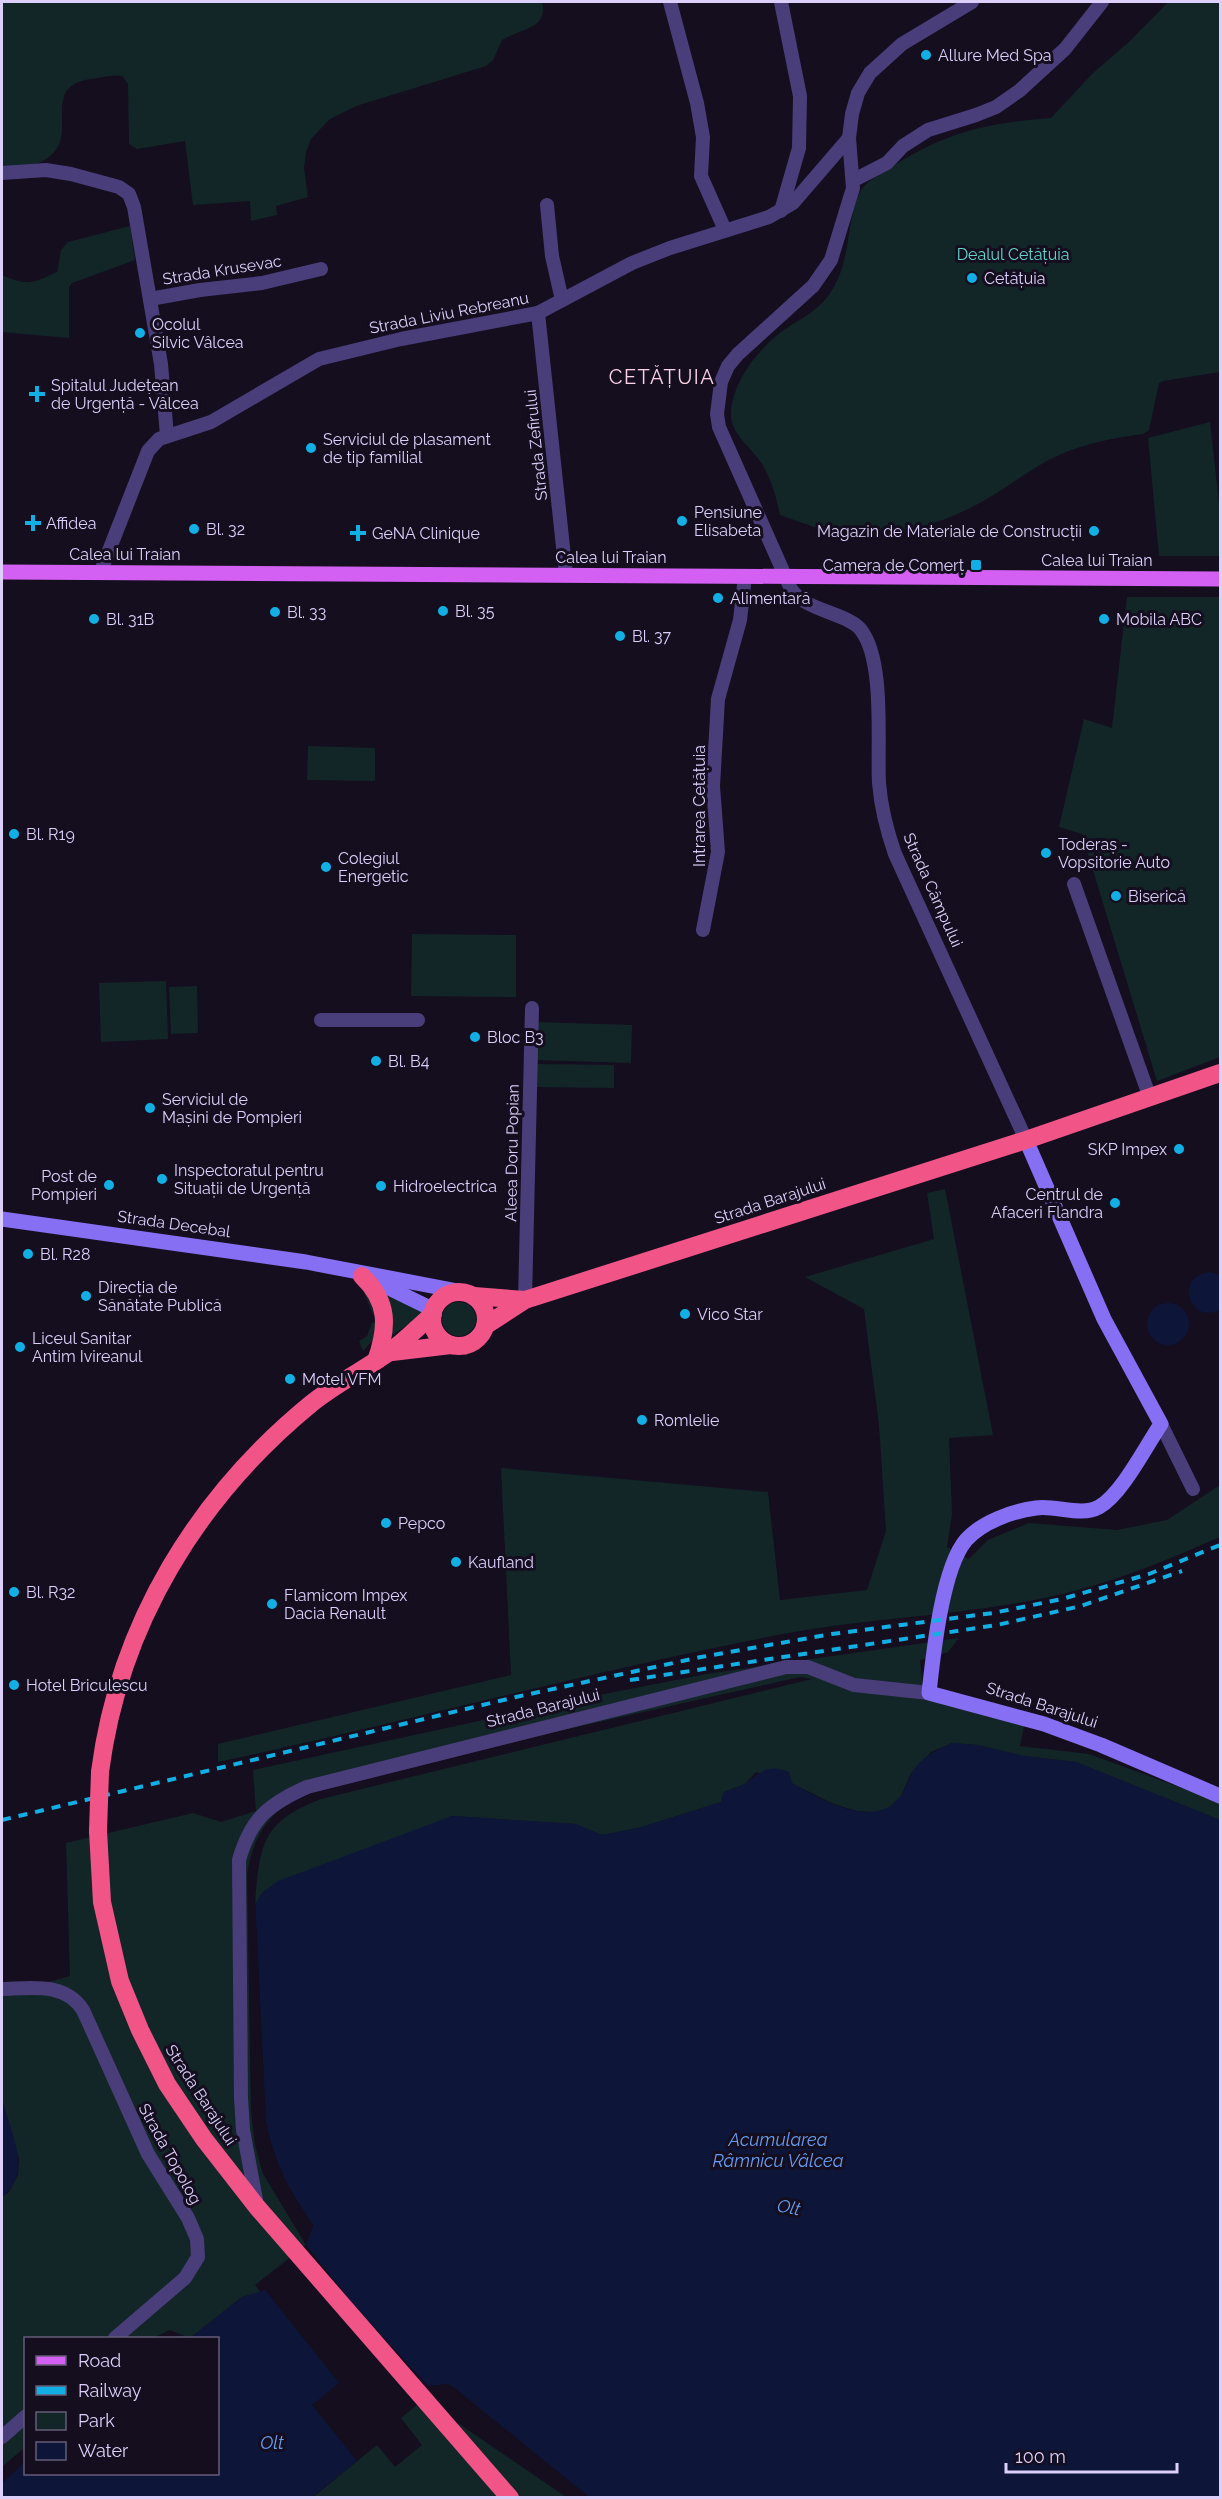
<svg xmlns="http://www.w3.org/2000/svg" width="1222" height="2499" font-family="Raleway,sans-serif">
  <rect width="100%" height="100%" fill="#140e1f"/>
  <g fill="#122628">
    <path d="M2 2H542C549 29 520 29 502 40L493 60 486 66 356 106 330 119 311 139 306 152 304 168 308 197 276 206 277 215 251 221 250 201 193 205 185 141 137 149 129 144 128 84 122 76C112 74 100 78 90 79 31 89 95 148 29 166 21 168 10 168 2 169Z"/>
    <path d="M1168 2H1220V372L1163 381 1159 383 1149 430 1143 434C1114 438 1086 443 1059 455 1037 465 1017 480 997 493 950 522 902 538 846 534 824 532 801 522 780 515 776 497 772 480 762 464 751 446 729 434 731 411 734 380 757 351 781 332 795 322 812 314 824 301 852 269 844 231 859 194 864 182 879 175 890 168 946 132 985 123 1051 118L1092 74 1130 41Z"/>
    <path d="M130 226 135 260 72 283 69 287V338L2 332V275C28 286 31 284 57 272L61 250 68 242Z"/>
    <path d="M1210 422 1220 512V556H1159L1148 438Z"/>
    <path d="M1127 597H1220V1057L1157 1081 1082 834 1059 827 1084 719 1112 728Z"/>
    <path d="M308 746 375 748V781L307 780Z"/>
    <path d="M412 934 516 935V997L411 996Z"/>
    <path d="M166 981 168 1039 101 1042 99 983Z"/>
    <path d="M197 986 198 1033 171 1034 169 987Z"/>
    <path d="M536 1022 632 1025 631 1063 535 1060Z"/>
    <path d="M537 1064 614 1065V1088L536 1087Z"/>
    <path d="M945 1189 993 1435 949 1438 952 1514 947 1547 969 1559 988 1540 1029 1523 1117 1530 1167 1520 1220 1485V1537C1172 1558 1122 1579 1070 1592 976 1616 878 1616 783 1634 594 1670 407 1722 218 1762V1744L511 1675 501 1468 768 1492 780 1600 867 1590 886 1531 879 1425 864 1309 805 1277 934 1239 927 1193Z"/>
    <path d="M361 1286 377 1307 376 1337 363 1351 359 1341 367 1336 372 1323 376 1321Z"/>
    <path d="M383 1293 418 1307 424 1314 391 1336Z"/>
    <circle cx="459" cy="1319" r="17"/>
    <path d="M959 1638 948 1652 920 1660 924 1698 1025 1722 1020 1746 1089 1754 1220 1802V1820L1076 1762 1024 1756 977 1745 952 1743 931 1752 911 1773 901 1796 888 1809 874 1812 857 1811 834 1804 791 1783 756 1772 745 1784 724 1792 721 1802 642 1827 602 1835 575 1824 452 1816 263 1892 255 1904C260 1845 261 1822 321 1799L812 1679 800 1677 550 1733 306 1794C270 1809 252 1837 247 1875L251 2112 255 2145 263 2174 306 2245 255 2285 261 2293 242 2297 190 2338 170 2330 153 2338H26L25 2447 2 2467V2197L9 2192 18 2175 19 2159 2 2100V1995L70 1976 66 1843 193 1813 221 1822 256 1811 253 1770 604 1694 712 1673Z"/>
    <path d="M428 2396 452 2419 566 2497 312 2498 377 2445 395 2467 422 2445 401 2418Z"/>
  </g>
  <g fill="#0d1639">
    <path d="M1210 1272 1220 1275V1310C1189 1325 1174 1276 1210 1272Z"/>
    <circle cx="1168" cy="1324" r="21"/>
    <path d="M952 1743 977 1745 1024 1756 1076 1762 1220 1820V2497H589L452 2386 446 2384 428 2386 355 2306 306 2245 313 2225C289 2190 276 2165 266 2123L255 1904 263 1892 278 1881 452 1816 576 1824 602 1835 642 1827 721 1802 724 1792C731 1789 740 1787 746 1783 761 1771 769 1764 789 1772L792 1783C821 1799 873 1831 900 1797 905 1791 907 1783 910 1776 918 1759 936 1750 952 1743Z"/>
    <path d="M2 2100C10 2130 34 2174 2 2197Z"/>
    <path d="M265 2290 339 2383 312 2405 357 2461 312 2497 2 2498V2483L25 2462 26 2474H218V2338H174L180 2335 190 2338 242 2297Z"/>
  </g>
  <g fill="#140e1f">
    <path d="M255 1898 266 2123 273 2153 287 2188 313 2225 306 2245 304 2242 310 2225 284 2189 270 2154 263 2124 252 1905Z"/>
    <path d="M446 2384 452 2386 589 2497 584 2498 451 2388 430 2389 428 2386Z"/>
  </g>
  <g fill="none" stroke-linecap="round" stroke-linejoin="round">
    <g stroke="#493d7a" stroke-width="14">
      <path d="M670 2 697 103 703 137 701 176 725 230"/>
      <path d="M781 2 800 96 799 148 781 211"/>
      <path d="M972 2 902 44 870 73 858 93 852 114 849 138 853 188 831 260 813 286 738 354 728 366 721 382 717 414 719 427 791 589C805 611 848 613 861 630 885 661 877 743 879 783 881 808 887 831 895 854L1026 1140"/>
      <path d="M2 173 46 170 71 174 119 187 129 194 134 207 161 364 167 436"/>
      <path d="M854 180 887 163 903 146 928 130 976 115 996 107 1019 91 1065 49 1102 2"/>
      <path d="M547 205 552 256 562 300"/>
      <path d="M150 299 200 290 262 283 321 269"/>
      <path d="M538 313 566 575"/>
      <path d="M101 571 148 451 159 439 211 422 319 359 401 339 538 313 632 263 670 248 769 217 793 203 849 138"/>
      <path d="M1074 884 1150 1098"/>
      <path d="M703 930 718 852 713 786 718 699 740 620 745 576"/>
      <path d="M321 1020H418"/>
      <path d="M525 1300 532 1008"/>
      <path d="M1161 1424 1193 1489"/>
      <path d="M2 1989C32 1988 65 1982 83 2010L148 2154 188 2218 197 2239 198 2257 185 2278 115 2338"/>
      <path d="M257 2205 243 2130 241 2098 239 1860C251 1818 269 1804 307 1787L786 1667H808L854 1685 929 1693"/>
      <path d="M2 2437 26 2416"/>
    </g>
    <g stroke="#876ff3" stroke-width="15">
      <path d="M1026 1140 1104 1319 1161 1424C1146 1446 1122 1494 1099 1507 1081 1517 1056 1505 1036 1508 1013 1511 982 1522 966 1540 942 1568 933 1656 929 1693L1044 1724 1101 1745 1220 1796"/>
      <path d="M2 1219 306 1262 463 1292"/>
      <path d="M377 1282 434 1310"/>
    </g>
    <path stroke="#d360f2" stroke-width="15" d="M2 572 1220 579"/>
    <g stroke="#f15587" stroke-width="18">
      <path d="M362 1276C389 1302 388 1327 376 1361"/>
      <circle cx="459" cy="1319" r="27"/>
      <path d="M474 1296 525 1300"/>
      <path d="M485 1326 525 1300 1026 1140 1220 1073"/>
      <path d="M392 1352 451 1345"/>
      <path d="M100 1772C119 1624 198 1496 312 1403 336 1384 363 1370 388 1353 404 1342 418 1327 433 1314"/>
      <path d="M98 1831 102 1902 120 1981 140 2030 167 2084 204 2139 257 2207 510 2498"/>
    </g>
    <g stroke="#12afe5" stroke-width="4" stroke-dasharray="9 8" stroke-linecap="butt">
      <path d="M630 1680 997 1625 1081 1606 1182 1571"/>
      <path d="M2 1820 516 1697 701 1657 832 1634 993 1613 1062 1599 1149 1574 1220 1545"/>
    </g>
    <path stroke="#f15587" stroke-width="18" d="M98 1831 100 1772"/>
  </g>
  <g fill="#12afe5" stroke="#140e1f" stroke-width="2">
    <circle cx="926" cy="55" r="6"/>
    <circle cx="972" cy="278" r="6"/>
    <circle cx="140" cy="333" r="6"/>
    <path d="M34 385h6v6h6v6h-6v6h-6v-6h-6v-6h6z"/>
    <circle cx="311" cy="448" r="6"/>
    <circle cx="682" cy="521" r="6"/>
    <path d="M30 514h6v6h6v6h-6v6h-6v-6h-6v-6h6z"/>
    <circle cx="194" cy="529" r="6"/>
    <circle cx="1094" cy="531" r="6"/>
    <path d="M355 524h6v6h6v6h-6v6h-6v-6h-6v-6h6z"/>
    <rect x="970" y="559" width="12" height="12" rx="3"/>
    <circle cx="718" cy="598" r="6"/>
    <circle cx="443" cy="611" r="6"/>
    <circle cx="275" cy="612" r="6"/>
    <circle cx="94" cy="619" r="6"/>
    <circle cx="1104" cy="619" r="6"/>
    <circle cx="620" cy="636" r="6"/>
    <circle cx="14" cy="834" r="6"/>
    <circle cx="1046" cy="853" r="6"/>
    <circle cx="326" cy="867" r="6"/>
    <circle cx="1116" cy="896" r="6"/>
    <circle cx="475" cy="1037" r="6"/>
    <circle cx="376" cy="1061" r="6"/>
    <circle cx="150" cy="1108" r="6"/>
    <circle cx="1179" cy="1149" r="6"/>
    <circle cx="162" cy="1179" r="6"/>
    <circle cx="109" cy="1185" r="6"/>
    <circle cx="381" cy="1186" r="6"/>
    <circle cx="1115" cy="1203" r="6"/>
    <circle cx="28" cy="1254" r="6"/>
    <circle cx="86" cy="1296" r="6"/>
    <circle cx="685" cy="1314" r="6"/>
    <circle cx="20" cy="1347" r="6"/>
    <circle cx="290" cy="1379" r="6"/>
    <circle cx="642" cy="1420" r="6"/>
    <circle cx="386" cy="1523" r="6"/>
    <circle cx="456" cy="1562" r="6"/>
    <circle cx="14" cy="1592" r="6"/>
    <circle cx="272" cy="1604" r="6"/>
    <circle cx="14" cy="1685" r="6"/>
  </g>
  <g text-anchor="middle" dominant-baseline="central" stroke-width="6" stroke-linejoin="round" paint-order="stroke">
    <g font-size="16" fill="#dcd0fb" stroke="#140e1f" text-anchor="start">
      <text x="938" y="55">Allure Med Spa</text>
      <text x="984" y="278">Cetățuia</text>
      <text x="152" y="324">Ocolul<tspan x="152" dy="18">Silvic Vâlcea</tspan></text>
      <text x="51" y="385">Spitalul Județean<tspan x="51" dy="18">de Urgență - Vâlcea</tspan></text>
      <text x="323" y="439">Serviciul de plasament<tspan x="323" dy="18">de tip familial</tspan></text>
      <text x="694" y="512">Pensiune<tspan x="694" dy="18">Elisabeta</tspan></text>
      <text x="46" y="523">Affidea</text>
      <text x="206" y="529">Bl. 32</text>
      <text x="1082" y="531" text-anchor="end">Magazin de Materiale de Construcții</text>
      <text x="372" y="533">GeNA Clinique</text>
      <text x="964" y="565" text-anchor="end">Camera de Comerț</text>
      <text x="730" y="598">Alimentară</text>
      <text x="455" y="611">Bl. 35</text>
      <text x="287" y="612">Bl. 33</text>
      <text x="106" y="619">Bl. 31B</text>
      <text x="1116" y="619">Mobila ABC</text>
      <text x="632" y="636">Bl. 37</text>
      <text x="26" y="834">Bl. R19</text>
      <text x="1058" y="844">Toderaș -<tspan x="1058" dy="18">Vopsitorie Auto</tspan></text>
      <text x="338" y="858">Colegiul<tspan x="338" dy="18">Energetic</tspan></text>
      <text x="1128" y="896">Biserică</text>
      <text x="487" y="1037">Bloc B3</text>
      <text x="388" y="1061">Bl. B4</text>
      <text x="162" y="1099">Serviciul de<tspan x="162" dy="18">Mașini de Pompieri</tspan></text>
      <text x="1167" y="1149" text-anchor="end">SKP Impex</text>
      <text x="174" y="1170">Inspectoratul pentru<tspan x="174" dy="18">Situații de Urgență</tspan></text>
      <text x="97" y="1176" text-anchor="end">Post de<tspan x="97" dy="18">Pompieri</tspan></text>
      <text x="393" y="1186">Hidroelectrica</text>
      <text x="1103" y="1194" text-anchor="end">Centrul de<tspan x="1103" dy="18">Afaceri Flandra</tspan></text>
      <text x="40" y="1254">Bl. R28</text>
      <text x="98" y="1287">Direcția de<tspan x="98" dy="18">Sănătate Publică</tspan></text>
      <text x="697" y="1314">Vico Star</text>
      <text x="32" y="1338">Liceul Sanitar<tspan x="32" dy="18">Antim Ivireanul</tspan></text>
      <text x="302" y="1379">Motel VFM</text>
      <text x="654" y="1420">Romlelie</text>
      <text x="398" y="1523">Pepco</text>
      <text x="468" y="1562">Kaufland</text>
      <text x="26" y="1592">Bl. R32</text>
      <text x="284" y="1595">Flamicom Impex<tspan x="284" dy="18">Dacia Renault</tspan></text>
      <text x="26" y="1685">Hotel Briculescu</text>
    </g>
    <g font-size="16" fill="#62d5ca" stroke="#140e1f">
      <text x="1013" y="254">Dealul Cetățuia</text>
    </g>
    <g font-size="16" fill="#dcd0fb" stroke="#140e1f">
      <text transform="translate(222 270) rotate(-9)">Strada Krusevac</text>
      <text transform="translate(449 313) rotate(-11)">Strada Liviu Rebreanu</text>
      <text transform="translate(536 445) rotate(-96)">Strada Zefirului</text>
      <text x="125" y="554">Calea lui Traian</text>
      <text x="611" y="557">Calea lui Traian</text>
      <text x="1097" y="560">Calea lui Traian</text>
      <text transform="translate(699 806) rotate(-90)">Intrarea Cetățuia</text>
      <text transform="translate(933 890) rotate(66)">Strada Câmpului</text>
      <text transform="translate(512 1153) rotate(-89)">Aleea Doru Popian</text>
      <text transform="translate(770 1201) rotate(-18)">Strada Barajului</text>
      <text transform="translate(174 1224) rotate(8)">Strada Decebal</text>
      <text transform="translate(1042 1705) rotate(18)">Strada Barajului</text>
      <text transform="translate(543 1708) rotate(-14)">Strada Barajului</text>
      <text transform="translate(201 2095) rotate(57)">Strada Barajului</text>
      <text transform="translate(170 2154) rotate(61)">Strada Topolog</text>
    </g>
    <g font-size="18" font-style="italic" fill="#669cf3" stroke="#140e1f">
      <text x="778" y="2139">Acumularea<tspan x="778" dy="21">Râmnicu Vâlcea</tspan></text>
      <text transform="translate(789 2207) rotate(11)">Olt</text>
      <text x="272" y="2442">Olt</text>
    </g>
    <g font-size="20" letter-spacing="1.5" fill="#fbd2e6" stroke="#140e1f">
      <text x="662" y="377">CETĂȚUIA</text>
    </g>
  </g>
  <rect width="1222" height="2499" fill="none" stroke="#dcd0fb" stroke-width="6"/>
  <rect x="24" y="2337" width="195" height="138" fill="#140e1f" stroke="#645c77" stroke-width="1.5"/>
  <rect x="36" y="2356" width="30" height="9" fill="#d360f2" stroke="#645c77" stroke-width="1.5"/>
  <text x="78" y="2367" font-size="18" fill="#dcd0fb">Road</text>
  <rect x="36" y="2386" width="30" height="9" fill="#12afe5" stroke="#645c77" stroke-width="1.5"/>
  <text x="78" y="2397" font-size="18" fill="#dcd0fb">Railway</text>
  <rect x="36" y="2412" width="30" height="18" fill="#122628" stroke="#645c77" stroke-width="1.5"/>
  <text x="78" y="2427" font-size="18" fill="#dcd0fb">Park</text>
  <rect x="36" y="2442" width="30" height="18" fill="#0d1639" stroke="#645c77" stroke-width="1.5"/>
  <text x="78" y="2457" font-size="18" fill="#dcd0fb">Water</text>
  <path d="M1006 2463v9h171v-9" fill="none" stroke="#dcd0fb" stroke-width="3"/>
  <text x="1015" y="2463" font-size="18" fill="#dcd0fb" stroke="#140e1f" stroke-width="4.5" paint-order="stroke">100 m</text>
</svg>
